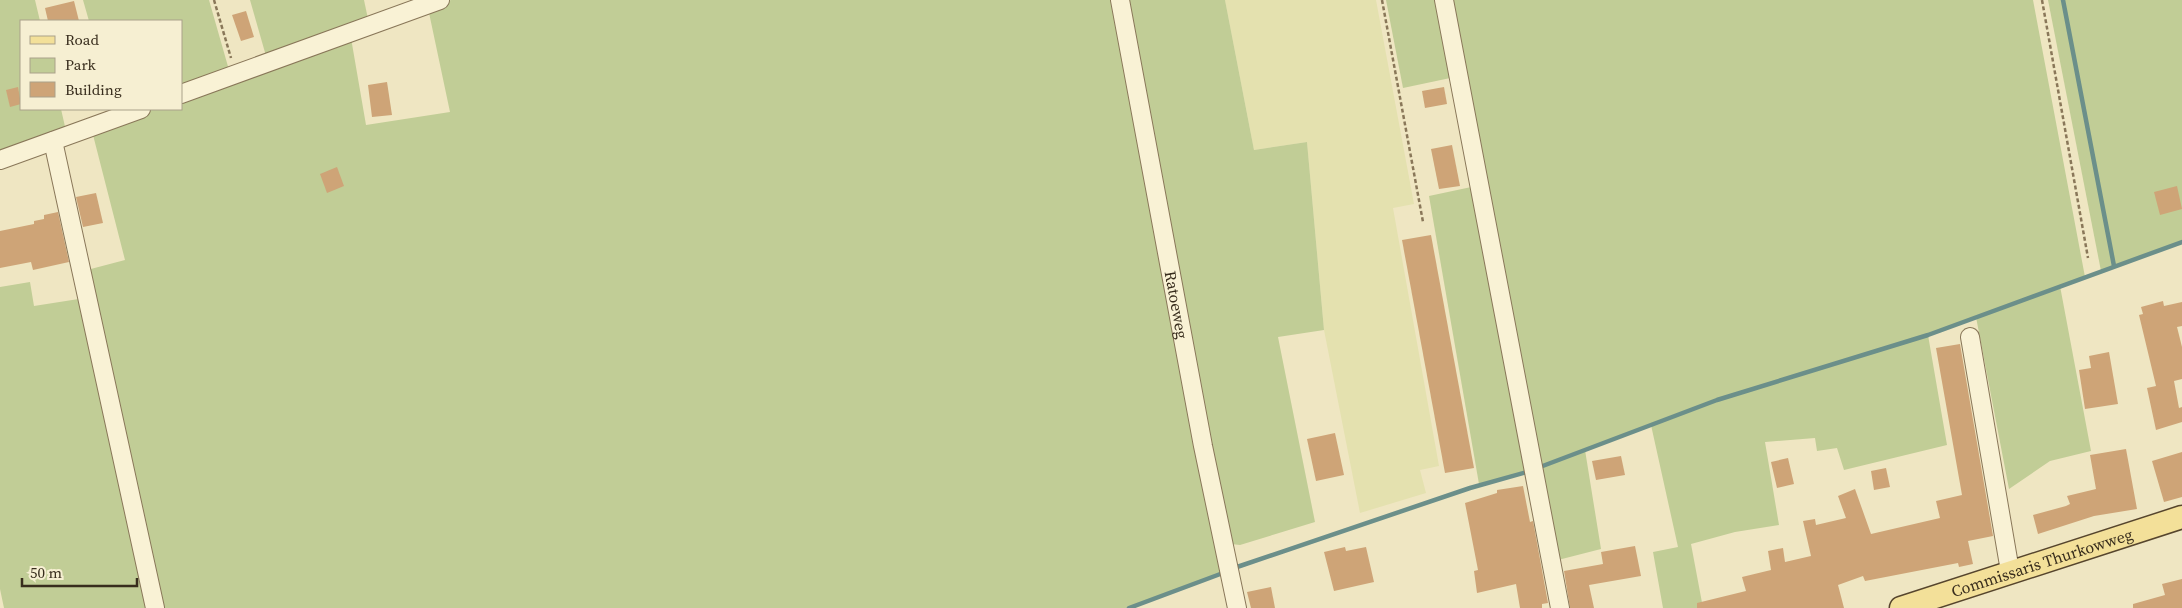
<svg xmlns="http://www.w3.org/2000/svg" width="2182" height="608" font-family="'Source Serif 4',serif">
  <rect width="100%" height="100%" fill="#efe6c2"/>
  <path fill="#e4e1af" d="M1225 0H1376L1414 204 1393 208 1439 466 1420 470 1426 493 1360 513 1324 330 1307 142 1254 150Z"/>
  <g fill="#c1cd96">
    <path d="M0 0H35L40 21H21V109H61L66 131 0 155Z"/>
    <path d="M83 0H209L229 70 181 87V21H89Z"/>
    <path d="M250 0H364L368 19 266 56Z"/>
    <path d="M451 0H1114L1223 573 1129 608H159L87 270 125 260 92 131 153 109H181V99L351 38 366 125 450 112 428 8Z"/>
    <path d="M1125 0H1225L1254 150 1307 142 1324 330 1278 337 1315 522 1240 545 1231 544Z"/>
    <path d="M1386 0H1441L1455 77 1403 88Z"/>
    <path d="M1449 0H2033L2085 277 2060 286 2091 451 2050 461 2009 489 1976 317 1928 335 1947 445 1844 470 1837 448 1817 451 1815 438 1765 442 1779 525 1735 532 1691 544 1703 608H1663L1653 552 1678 547 1651 425 1585 450 1601 549 1558 560Z"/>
    <path d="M2048 0H2182V242L2101 271Z"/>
    <path d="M1476 186 1529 470 1479 484 1429 196Z"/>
    <path d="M30 282 34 306 85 298 151 608H4L0 589V287Z"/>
  </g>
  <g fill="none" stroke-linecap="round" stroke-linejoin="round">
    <g stroke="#6b8f8a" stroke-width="4.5">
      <path d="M2063 0 2114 266"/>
      <path d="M1540 467 1717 400 1928 335 2182 242"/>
      <path d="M1237 567 1470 488 1527 472"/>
      <path d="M1129 608 1223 573"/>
    </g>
  </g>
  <g fill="#cea477">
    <path d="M74 1 79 21H48L45 8Z"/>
    <path d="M246 11 254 37 241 41 232 15Z"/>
    <path d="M387 82 392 115 372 117 368 85Z"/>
    <path d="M18 87 21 104 10 107 6 90Z"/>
    <path d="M1444 87 1447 104 1425 108 1422 91Z"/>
    <path d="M1452 145 1460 186 1439 189 1431 149Z"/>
    <path d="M337 167 344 186 327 193 320 174Z"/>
    <path d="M2177 186 2182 209 2160 215 2154 192Z"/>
    <path d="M96 193 103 223 83 227 76 197Z"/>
    <path d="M58 212 69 262 33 270 31 262 0 268V231L34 224V221L44 219V215Z"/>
    <path d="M1431 235 1474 468 1445 473 1402 240Z"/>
    <path d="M2163 301 2164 306 2182 302V326L2177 327 2182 347V379L2174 381 2179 408 2182 407V422L2156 430 2147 388 2156 386 2139 315 2143 314 2141 307Z"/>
    <path d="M1960 344 1993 536 1968 541 1973 564 1959 567 1958 563 1865 581 1863 576 1838 585 1844 608H1697V603L1746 591 1742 577 1771 570 1768 551 1783 548 1785 562 1811 556 1803 521 1815 519 1816 525 1846 518 1838 496 1855 489 1871 534 1940 518 1936 501 1962 495 1936 348Z"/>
    <path d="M2109 352 2118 404 2085 409 2079 370 2091 368 2089 356Z"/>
    <path d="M1335 433 1344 475 1316 481 1307 439Z"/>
    <path d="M2126 449 2137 509 2094 516 2038 534 2033 515 2066 506 2070 504 2067 496 2096 489 2090 455Z"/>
    <path d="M2182 452V497L2164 502 2152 461Z"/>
    <path d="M1621 456 1625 475 1596 480 1592 461Z"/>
    <path d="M1788 458 1794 484 1777 488 1771 462Z"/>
    <path d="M1886 468 1890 487 1874 490 1871 471Z"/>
    <path d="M1523 486 1530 522 1533 521 1548 603 1542 604V608H1520L1516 584 1477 593 1474 571 1478 570 1465 503 1497 493V490Z"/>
    <path d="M1635 546 1641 576 1589 585 1594 608H1570L1564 571 1603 564 1601 552Z"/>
    <path d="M1345 547 1346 551 1366 547 1374 582 1334 591 1324 552Z"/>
    <path d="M2182 579V608H2133V604L2165 595 2162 584Z"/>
    <path d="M1271 587 1275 608H1251L1247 592Z"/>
  </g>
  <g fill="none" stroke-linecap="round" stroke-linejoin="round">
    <g stroke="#897759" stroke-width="20">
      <g id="minor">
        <path id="s1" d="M1120 0 1203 446 1237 608"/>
        <path d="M1444 0 1560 608"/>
        <path d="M181 94 440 0"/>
        <path d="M53 141 155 608"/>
        <path d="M0 160 141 109"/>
        <path d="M1970 337 2010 571"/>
      </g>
    </g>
    <g stroke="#56452d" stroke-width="25">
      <g id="major">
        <path id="s2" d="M1901 608 2182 517"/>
      </g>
    </g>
    <g stroke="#897759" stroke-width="2.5" stroke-dasharray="4 2.5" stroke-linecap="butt">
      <path d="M214 0 231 58"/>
      <path d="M1382 0 1423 222"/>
      <path d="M2042 0 2088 258"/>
    </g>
    <use href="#minor" stroke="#f9f2d5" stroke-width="18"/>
    <use href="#major" stroke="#f3e099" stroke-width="22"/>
  </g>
  <g text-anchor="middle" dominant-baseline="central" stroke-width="4.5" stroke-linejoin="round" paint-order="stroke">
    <g font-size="16" fill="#382d1d" stroke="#f6efd2">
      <text stroke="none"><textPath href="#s1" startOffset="310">Ratoeweg</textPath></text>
      <text stroke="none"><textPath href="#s2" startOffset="148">Commissaris Thurkowweg</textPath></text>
    </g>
  </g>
  <rect x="20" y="20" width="162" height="90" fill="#f6efd2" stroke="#aaa18a"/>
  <rect x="30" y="36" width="25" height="8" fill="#f3e099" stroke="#aaa18a"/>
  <text x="65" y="45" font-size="15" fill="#382d1d">Road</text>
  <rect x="30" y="58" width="25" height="15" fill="#c1cd96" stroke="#aaa18a"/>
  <text x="65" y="70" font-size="15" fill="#382d1d">Park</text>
  <rect x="30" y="82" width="25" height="15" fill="#cea477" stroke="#aaa18a"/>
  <text x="65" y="95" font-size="15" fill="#382d1d">Building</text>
  <path d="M22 578v8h115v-8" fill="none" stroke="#382d1d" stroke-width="2.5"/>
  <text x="30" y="578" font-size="15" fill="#382d1d" stroke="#f6efd2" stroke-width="4" paint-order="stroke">50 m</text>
</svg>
